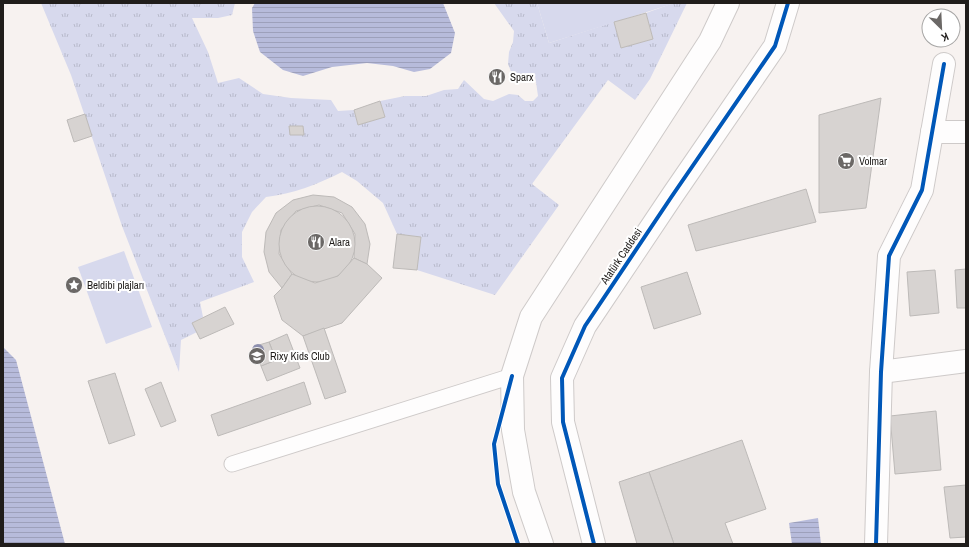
<svg xmlns="http://www.w3.org/2000/svg" width="969" height="547" font-family="'Archivo Narrow',sans-serif">
  <defs>
    <pattern id="grass-tufts" width="24" height="20" patternUnits="userSpaceOnUse"><rect width="24" height="20" fill="#d7d9ed"/><path d="M3 7l-1-3M5 7V3M7 7l1-3M15 17l-1-3M17 17v-4M19 17l1-3" fill="none" stroke="#b8bacb"/></pattern>
    <pattern id="water-rules" width="6" height="5" patternUnits="userSpaceOnUse"><rect width="6" height="5" fill="#b7bbdb"/><path d="M0 2.5h6" fill="none" stroke="#9da0bb"/></pattern>
  </defs>
  <rect width="100%" height="100%" fill="#f7f2f0"/>
  <path fill="url(#grass-tufts)" d="M41 3H235L232 15 218 18H192L208 52 218 83 239 78 263 94 291 98 331 100 338 111 354 110 358 125 385 117 380 101 405 96H426L444 90 458 89 464 80 484 99 493 101 509 94 518 95 525 101H533L538 96 535 75 520 77 512 74 508 64 509 52 513 42 514 31 494 3H537L549 43 614 22 621 48 653 39 646 13 671 4V3H687L650 79 635 100 608 80 532 184 559 205 495 295 417 270 421 237 397 234 383 203 357 181 342 172C318 184 293 194 266 197L252 212 242 232V257L254 282 200 302 203 317 192 323 197 332 181 340 179 372 122 226 71 75Z"/>
  <g fill="#d7d9ed">
    <path d="M537 3H671L672 4 549 43Z"/>
    <path d="M124 251 152 327 106 344 78 267Z"/>
  </g>
  <g fill="url(#water-rules)">
    <path d="M255 3H443L455 33 451 53 430 69 414 72 393 66 367 63 332 67 303 76 283 70 260 52 253 31 252 8Z"/>
    <path d="M3 347 16 360 65 544H3Z"/>
    <path d="M818 518 821 544H792L789 523Z"/>
  </g>
  <g fill="#d7d3d1" stroke="#bdbab8">
    <path d="M646 13 653 39 621 48 614 22Z"/>
    <path d="M881 98 866 208 819 213V115Z"/>
    <path d="M380 101 385 117 358 125 354 110Z"/>
    <path d="M85 114 92 136 74 142 67 120Z"/>
    <path d="M289 126H303L304 135H290Z"/>
    <path d="M806 189 816 222 696 251 688 225Z"/>
    <path d="M313 195 334 197 352 207 365 224 370 244 367 264 354 258 355 234 342 213 319 205 296 211 281 230 279 254 292 274 282 288 269 272 264 252 266 232 276 213 293 200Z"/>
    <circle cx="317" cy="244" r="38"/>
    <path d="M397 234 421 237 417 270 393 268Z"/>
    <path d="M354 258 367 264 382 278 342 323 303 336 282 320 274 296 282 288 292 274 315 283 338 276Z"/>
    <path d="M966 269V308H957L955 270Z"/>
    <path d="M935 270 939 313 910 316 907 272Z"/>
    <path d="M687 272 701 314 654 329 641 287Z"/>
    <path d="M225 307 234 324 200 339 192 323Z"/>
    <path d="M324 328 346 392 325 399 303 336Z"/>
    <path d="M287 334 300 368 267 381 261 366 276 360 269 342Z"/>
    <path d="M269 342 276 360 261 366 258 356 263 354 259 345Z"/>
    <path d="M115 373 135 435 109 444 88 381Z"/>
    <path d="M161 382 176 421 161 427 145 389Z"/>
    <path d="M304 382 311 404 218 436 211 415Z"/>
    <path d="M936 411 941 470 895 474 890 416Z"/>
    <path d="M742 440 766 509 725 523 733 544H674L649 472Z"/>
    <path d="M649 472 674 544H637L619 482Z"/>
    <path d="M966 485V537L950 538 944 487Z"/>
  </g>
  <g fill="none" stroke-linecap="round" stroke-linejoin="round">
    <g stroke="#cecac9" stroke-width="17">
      <path id="lane" d="M232 464 512 376"/>
    </g>
    <g stroke="#cecac9" stroke-width="24">
      <g id="street">
        <path d="M932 132H966"/>
        <path d="M881 372 966 361"/>
        <path d="M876 544 881 372 889 256 922 190 944 64"/>
      </g>
    </g>
    <g stroke="#cecac9" stroke-width="24">
      <g id="secondary">
        <path d="M542 544 524 492 513 430 512 376 531 317 710 41 728 3"/>
        <path d="M594 544 563 422 562 378 585 326 672 196 775 46 788 3"/>
      </g>
    </g>
    <use href="#lane" stroke="#fefdfd" stroke-width="15"/>
    <use href="#street" stroke="#fefdfd" stroke-width="22"/>
    <use href="#secondary" stroke="#fefdfd" stroke-width="22"/>
    <g stroke="#fff" stroke-width="6">
      <g id="cycleway">
        <path d="M512 376 494 444 498 484 518 544"/>
        <path d="M594 544 563 422 562 378 585 326 672 196 775 46 788 3"/>
        <path d="M876 544 881 372 889 256 922 190 944 64"/>
      </g>
    </g>
    <use href="#cycleway" stroke="#0057b8" stroke-width="4"/>
  </g>
  <circle fill="#8d8fae" cx="258" cy="350" r="6"/>
  <defs>
    <g id="restaurant-disc" transform="scale(0.9)"><circle r="9.5" fill="#6b6866" stroke="#fff"/><path d="M-5-6h1v4h1v-4h1v4h1v-4h1v5L-1.5 .5V6h-2V.5L-5-1ZM5-6V6H3V1.5H1.5Q1.5-4 5-6Z" fill="#fff"/></g>
    <g id="supermarket-disc" transform="scale(0.9)"><circle r="9.5" fill="#6b6866" stroke="#fff"/><path d="M-6-5.5h2.5l.6 2H6L4.5 2H-2.5L-4.4-4H-6ZM-1.5 3.2a1.3 1.3 0 1 0 .1 0ZM3 3.2a1.3 1.3 0 1 0 .1 0Z" fill="#fff"/></g>
    <g id="sight-disc" transform="scale(0.9)"><circle r="9.5" fill="#6b6866" stroke="#fff"/><path d="M0-6L1.8-2.2L6-1.7L2.9 1.2L3.7 5.4L0 3.3L-3.7 5.4L-2.9 1.2L-6-1.7L-1.8-2.2Z" fill="#fff"/></g>
    <g id="school-disc" transform="scale(0.9)"><circle r="9.5" fill="#6b6866" stroke="#fff"/><path d="M0-5L7-2L0 1L-7-2ZM-4 1L0 2.5L4 1V4Q0 6-4 4Z" fill="#fff"/></g>
  </defs>
  <g fill-rule="evenodd">
    <use href="#restaurant-disc" x="497" y="77"/>
    <use href="#supermarket-disc" x="846" y="161"/>
    <use href="#restaurant-disc" x="316" y="242"/>
    <use href="#sight-disc" x="74" y="285"/>
    <use href="#school-disc" x="257" y="356"/>
  </g>
  <g text-anchor="middle" dominant-baseline="central" stroke-width="4" stroke-linejoin="round" paint-order="stroke">
    <g font-size="11" fill="#201d1b" stroke="#fff" text-anchor="start">
      <text x="510" y="77">Sparx</text>
      <text x="859" y="161">Volmar</text>
      <text x="329" y="242">Alara</text>
      <text x="87" y="285">Beldibi plajları</text>
      <text x="270" y="356">Rixy Kids Club</text>
    </g>
    <g font-size="11" fill="#201d1b" stroke="#fff">
      <text transform="translate(621 256) rotate(-56)">Atatürk Caddesi</text>
    </g>
  </g>
  <rect width="969" height="547" fill="none" stroke="#201d1b" stroke-width="8"/>
  <g transform="translate(941 28) rotate(156)"><circle r="19" fill="#ffffff" stroke="#a6a5a4"/>
  <path d="M0-3L7 15L0 10L-7 15Z" fill="#6b6866"/>
  <text y="-6" font-size="11" font-weight="bold" text-anchor="middle" fill="#201d1b">K</text>
  </g>
</svg>
